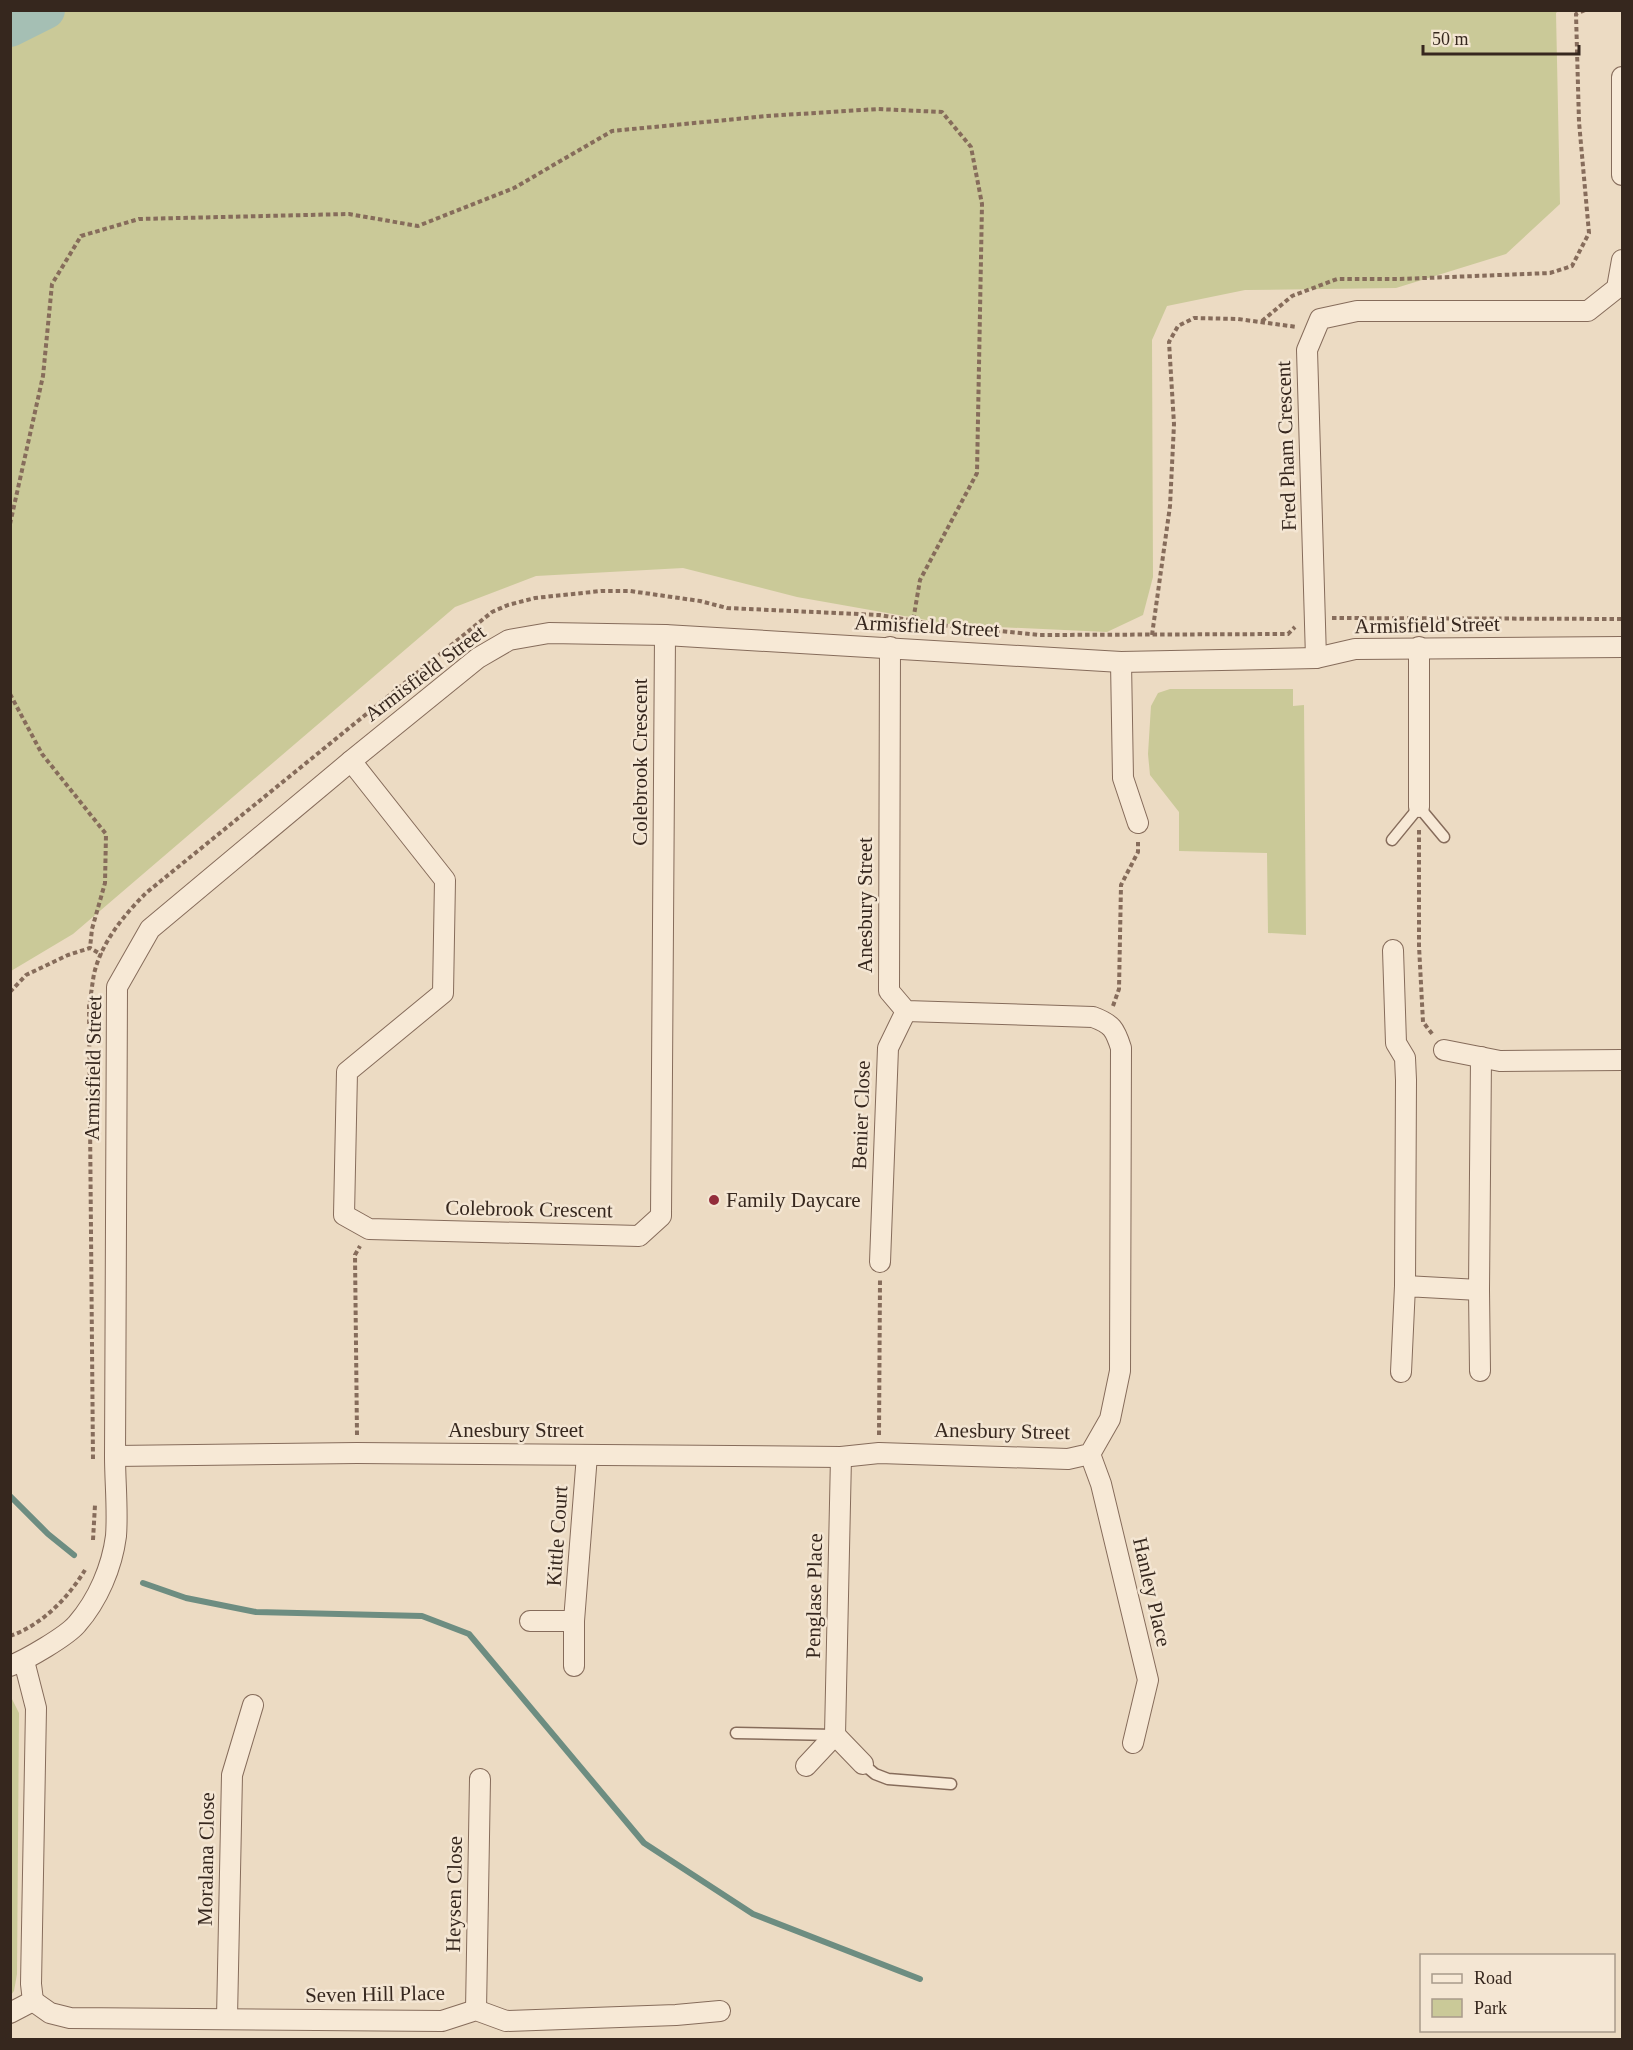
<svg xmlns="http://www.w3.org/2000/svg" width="1633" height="2050" font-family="'Times New Roman',serif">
  <rect width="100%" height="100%" fill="#ecdbc3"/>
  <g fill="#cac998">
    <path d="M11 10 1558 11 1556 13 1560 204 1506 254 1396 288 1245 290 1167 306 1152 340 1153 577 1143 615 1107 632 955 625 797 597 683 568 536 576 455 607 73 934 11 971Z"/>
    <path d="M1170 689H1293V706L1304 705 1306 935 1268 933 1267 853 1179 851V812L1150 775 1148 754 1151 706 1158 693Z"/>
    <path d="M10 1695 19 1713 17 1974 14 1991 11 1995Z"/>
  </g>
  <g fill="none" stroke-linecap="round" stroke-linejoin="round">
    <g stroke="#6d8d81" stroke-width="6">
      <path d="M10 1496 48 1534 74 1555"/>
      <path d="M143 1583 186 1598 256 1612 422 1616 469 1634 644 1843 753 1914 920 1979"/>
    </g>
    <path stroke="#a5bfb4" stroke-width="38" d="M10 28 46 10"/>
    <g stroke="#866c5b" stroke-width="13">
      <g id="lane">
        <path d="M1392 840 1419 807 1444 837"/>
        <path d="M736 1733 834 1735"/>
        <path d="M863 1764 875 1774 888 1779 951 1784"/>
      </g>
    </g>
    <g stroke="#866c5b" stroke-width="22">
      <g id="street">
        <path d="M1622 77V175"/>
        <path d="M1316 658 1307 350 1320 319 1357 311H1588L1617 288 1622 260"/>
        <path d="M1121 662 1123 778 1138 823"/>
        <path d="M351 761 445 880 443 993 347 1072 344 1215 369 1229 639 1236 661 1216 665 635"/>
        <path d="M1419 807V647"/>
        <path d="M1393 950 1396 1043 1405 1058 1406 1080 1405 1286"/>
        <path d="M1444 1050 1500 1061 1622 1060"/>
        <path d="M880 1262 888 1048 906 1011"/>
        <path d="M1479 1290 1481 1057"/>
        <path d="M1401 1372 1405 1286 1479 1290 1480 1371"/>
        <path d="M1090 1454 1101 1484 1148 1680 1133 1743"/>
        <path d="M115 1456 357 1453 841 1457 879 1453 1068 1459 1090 1454 1110 1419 1120 1371 1121 1048C1115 1029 1112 1024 1093 1017L906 1011 889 991 890 647"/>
        <path d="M530 1621H574L587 1455"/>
        <path d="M24 1661 36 1708 31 1984 33 2001"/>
        <path d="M10 1666C26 1660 67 1636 77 1624 98 1600 112 1567 116 1536 118 1510 115 1482 115 1456L117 987 150 929 351 761 478 658 509 640 549 633 665 635 1121 662 1316 658 1355 649 1622 647"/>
        <path d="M574 1666V1621"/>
        <path d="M835 1735 863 1764"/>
        <path d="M806 1766 835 1735 841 1457"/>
        <path d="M33 2001 50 2013 70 2018 442 2021 476 2010 506 2021 676 2015 720 2011"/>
        <path d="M476 2010 480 1779"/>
        <path d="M10 2013 33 2001"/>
        <path d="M227 2018 232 1775 253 1705"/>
      </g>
    </g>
    <g stroke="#866c5b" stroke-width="4" stroke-dasharray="4.5 3" stroke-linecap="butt">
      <path d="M1262 321 1292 296 1337 279H1400L1550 273 1572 266 1589 233 1579 122 1576 14 1585 10"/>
      <path d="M10 524 43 376 52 284 81 236 139 219 349 214 418 226 514 188 612 131 767 116 878 109 942 112 971 147 982 204 977 473 920 580 913 621"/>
      <path d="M1332 618 1622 619"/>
      <path d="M1152 635 1170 506 1174 424 1169 342 1178 326 1194 318 1238 319 1297 327"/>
      <path d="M10 694 42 754 106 834 105 883 92 929 90 948"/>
      <path d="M1419 830V946L1423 1022 1433 1035"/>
      <path d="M10 992 26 975 68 955 90 948 102 955"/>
      <path d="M1113 1006 1119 989 1121 885 1138 852V842"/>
      <path d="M357 1435 355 1255 360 1246"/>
      <path d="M879 1435 880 1280"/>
      <path d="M93 1459 89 1006C91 996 92 985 94 974 101 943 124 915 146 893L492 612 508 605 535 598 601 591H630L700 601 727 608 879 615 939 625 1040 635 1288 634 1295 627"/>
      <path d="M93 1540 95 1505"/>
      <path d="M10 1636C42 1625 68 1598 85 1570"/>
    </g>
    <use href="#lane" stroke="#f7e9d6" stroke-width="10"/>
    <use href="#street" stroke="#f7e9d6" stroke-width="20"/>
  </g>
  <circle fill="#932d3b" stroke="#f4e6d3" stroke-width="2" cx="714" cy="1200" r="6"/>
  <g text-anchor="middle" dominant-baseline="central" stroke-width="5" stroke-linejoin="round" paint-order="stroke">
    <g font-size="21" fill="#36271e" stroke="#f4e6d3">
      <text transform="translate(1286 446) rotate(-92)">Fred Pham Crescent</text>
      <text transform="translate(1427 625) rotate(-1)">Armisfield Street</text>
      <text transform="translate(927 626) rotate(3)">Armisfield Street</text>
      <text transform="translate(425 673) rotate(-37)">Armisfield Street</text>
      <text transform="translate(640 762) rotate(-90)">Colebrook Crescent</text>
      <text transform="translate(865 905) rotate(-90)">Anesbury Street</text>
      <text transform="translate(93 1068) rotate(-89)">Armisfield Street</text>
      <text transform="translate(861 1115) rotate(-88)">Benier Close</text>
      <text transform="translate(529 1209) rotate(1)">Colebrook Crescent</text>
      <text x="516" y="1430">Anesbury Street</text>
      <text transform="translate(1002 1431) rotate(1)">Anesbury Street</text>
      <text transform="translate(557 1536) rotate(-86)">Kittle Court</text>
      <text transform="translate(1152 1592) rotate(77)">Hanley Place</text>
      <text transform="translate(814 1596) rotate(-89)">Penglase Place</text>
      <text transform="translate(206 1859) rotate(-89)">Moralana Close</text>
      <text transform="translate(454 1894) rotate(-89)">Heysen Close</text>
      <text transform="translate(375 1994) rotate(-1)">Seven Hill Place</text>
    </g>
    <g font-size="21" fill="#36271e" stroke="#f4e6d3" text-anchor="start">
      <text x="726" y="1200">Family Daycare</text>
    </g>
  </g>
  <rect width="1633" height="2050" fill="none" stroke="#36271e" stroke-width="24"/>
  <rect x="1420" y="1954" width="195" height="78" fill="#f4e6d3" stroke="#a89a8b" stroke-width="1.5"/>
  <rect x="1432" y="1974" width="30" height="9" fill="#f7e9d6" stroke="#a89a8b" stroke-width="1.5"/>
  <text x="1474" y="1984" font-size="18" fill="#36271e">Road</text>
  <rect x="1432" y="1999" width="30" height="18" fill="#cac998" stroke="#a89a8b" stroke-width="1.5"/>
  <text x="1474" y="2014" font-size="18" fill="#36271e">Park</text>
  <path d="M1423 45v9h156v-9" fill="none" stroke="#36271e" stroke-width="3"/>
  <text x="1432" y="45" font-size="18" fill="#36271e" stroke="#f4e6d3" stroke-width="4.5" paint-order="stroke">50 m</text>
</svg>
